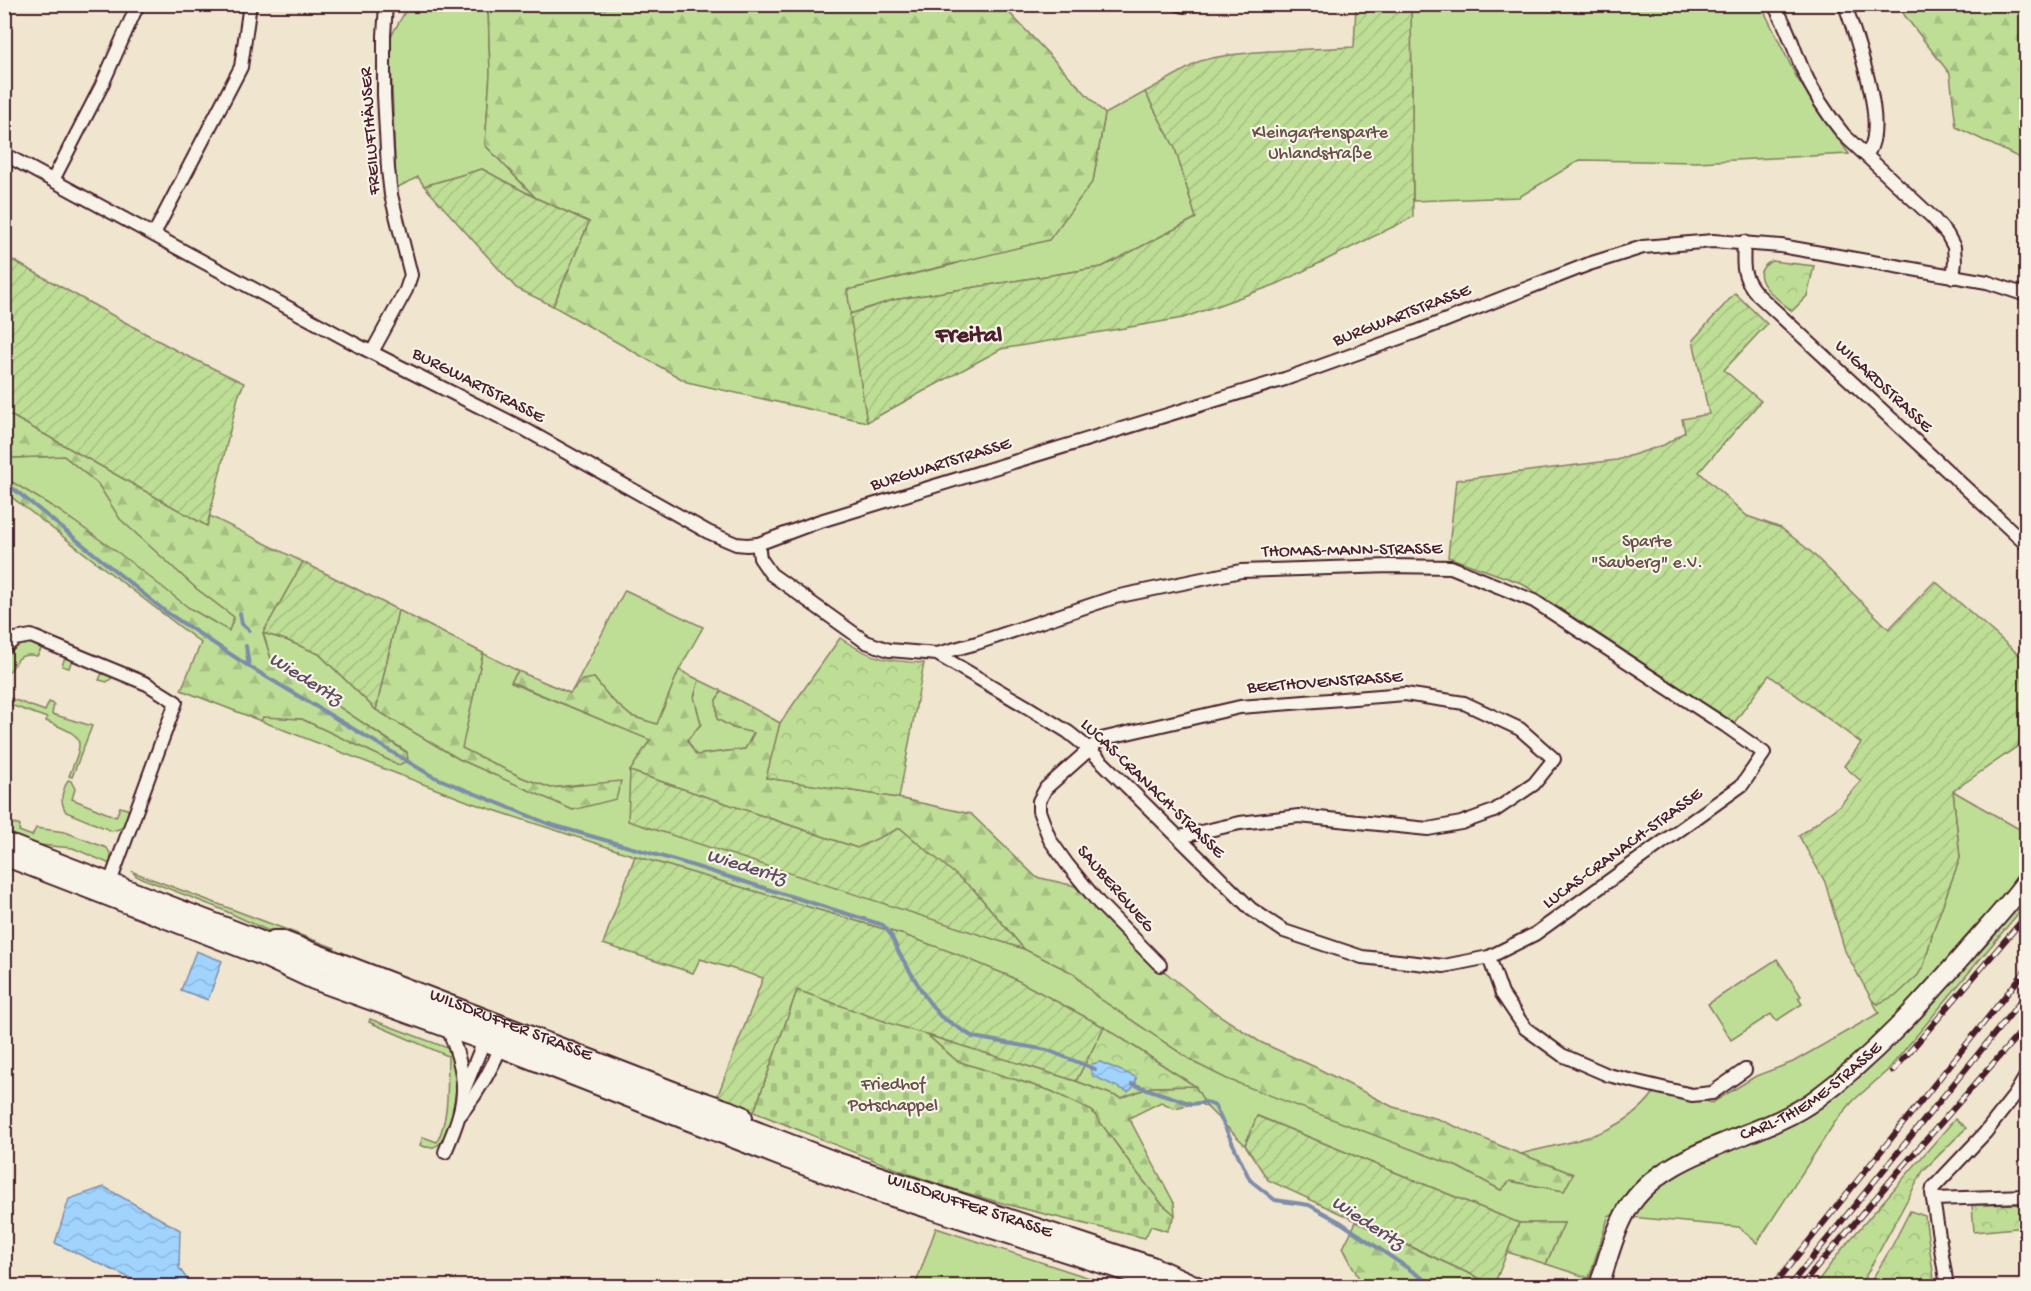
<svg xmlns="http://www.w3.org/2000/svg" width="2031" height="1291" font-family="'Gochi Hand',sans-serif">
  <defs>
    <pattern id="forest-firs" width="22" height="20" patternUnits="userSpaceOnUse" patternTransform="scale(1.5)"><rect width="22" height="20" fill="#bede96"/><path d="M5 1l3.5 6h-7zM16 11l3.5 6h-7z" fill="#a5be81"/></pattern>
    <pattern id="cemetery-stones" width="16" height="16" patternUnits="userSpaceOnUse" patternTransform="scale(1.5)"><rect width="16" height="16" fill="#bede96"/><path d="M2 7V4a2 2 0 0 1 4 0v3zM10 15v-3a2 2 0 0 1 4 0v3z" fill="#a5be81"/></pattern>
    <pattern id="park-crowns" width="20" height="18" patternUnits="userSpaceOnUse" patternTransform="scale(1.5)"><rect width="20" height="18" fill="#bede96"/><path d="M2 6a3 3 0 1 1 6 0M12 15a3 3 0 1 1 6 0" fill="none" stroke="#a5be81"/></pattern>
    <pattern id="garden-furrows" width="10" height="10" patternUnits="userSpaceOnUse" patternTransform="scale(1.5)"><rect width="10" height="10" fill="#bede96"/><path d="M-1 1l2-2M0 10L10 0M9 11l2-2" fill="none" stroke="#a5be81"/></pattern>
    <pattern id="water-waves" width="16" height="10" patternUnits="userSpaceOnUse" patternTransform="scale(1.5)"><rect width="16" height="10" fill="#a0d4fe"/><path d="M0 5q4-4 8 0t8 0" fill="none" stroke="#8bb6da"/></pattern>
  </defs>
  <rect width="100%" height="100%" fill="#f0e5cf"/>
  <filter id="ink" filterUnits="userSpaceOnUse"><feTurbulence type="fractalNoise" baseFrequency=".0167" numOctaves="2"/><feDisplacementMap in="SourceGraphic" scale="12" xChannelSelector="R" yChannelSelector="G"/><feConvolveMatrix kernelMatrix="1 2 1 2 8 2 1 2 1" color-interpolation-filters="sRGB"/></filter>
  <g filter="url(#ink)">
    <g fill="#bede96" stroke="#847e60" stroke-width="1.5">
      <path d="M409 5H488L490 74 485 145 536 198 482 169 424 186 418 177 396 188 390 38Z"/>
      <path d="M1411 5H1761L1797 78 1849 154 1697 162 1580 160 1519 197 1413 201Z"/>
      <path d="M1145 92 1175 148 1196 218 1102 267 893 300 850 314 847 290 955 264 1093 181 1105 114Z"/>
      <path d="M4 454 12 458 64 456 98 484 121 519 197 589 234 617 229 631 189 608 5 477Z"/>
      <path d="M625 590 703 627 679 670 657 725 631 716 611 699 594 678 571 693Z"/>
      <path d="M263 633 286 640 319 654 376 710 459 759 573 810 582 784 551 788 523 778 461 748 483 653 518 671 511 683 651 740 630 772 759 862 1024 949 1073 973 1096 996 1197 1064 1458 1167 1501 1190 1509 1181 1564 1191 1573 1174 1521 1154C1573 1140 1625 1137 1658 1087L1712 1103 1756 1076 1793 1062 1879 1013 1872 1000 1878 1004 1924 965 1933 931 1960 858 1953 791 2026 833V904L1887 1071 1854 1100 1835 1122 1757 1243 1739 1227 1609 1215 1589 1278 1546 1264 1564 1223H1519L1258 1116 1245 1145 1207 1107 1195 1086 1104 1027 1009 976 904 935 635 856 472 803 261 721 262 716 302 719 399 765 407 752 339 707 271 659Z"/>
      <path d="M31 642 114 676 107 682 99 680 103 671 72 659 69 668 62 666 65 657 42 648 37 656C12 650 18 670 4 674 4 652 8 645 31 642Z"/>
      <path d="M699 680 722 691 716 700 733 728 754 732 745 749 696 755 687 740 701 724 694 697Z"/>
      <path d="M4 696 45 711 49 702 54 704 52 714 92 726 72 777 69 776C85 737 85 737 46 721L47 718 5 703Z"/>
      <path d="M68 780 71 781 75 789 72 799 116 817 120 807 127 809 130 814 122 828 112 831 66 812C59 800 62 792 68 780Z"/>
      <path d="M5 819 20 826 19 831 32 836 36 828 65 832 107 848 111 855 110 864 73 848 39 845 5 832Z"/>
      <path d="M133 872 335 948 334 951 284 932H271L221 909 136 876Z"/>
      <path d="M1777 959 1801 996 1798 998 1802 1004 1776 1021 1771 1014 1731 1040 1708 1004Z"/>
      <path d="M370 1019 453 1050C454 1057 456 1063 457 1069 458 1085 451 1136 438 1145 432 1149 426 1148 420 1145L423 1137 437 1142C450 1116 447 1084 448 1056L369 1022Z"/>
      <path d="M936 1228 1114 1286H915Z"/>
    </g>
    <g fill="url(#forest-firs)" stroke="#847e60" stroke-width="1.5">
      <path d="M488 5H1002L1105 114 1093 181 1049 240 847 290 867 422 687 382 553 306 589 222 536 198 485 145 490 74Z"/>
      <path d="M1899 5H2026V161L1956 127 1950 74 1905 16Z"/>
      <path d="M5 412 207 526 210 516 303 562 263 633 271 659 339 707 407 753 408 760 399 765 302 719 263 717 261 721 181 690 201 643 5 492 4 477 58 510 120 554 189 608 229 631 234 617 197 589 120 519 98 484 64 456 12 458 5 454Z"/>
      <path d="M398 610 483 653 462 748 523 778 551 788 621 781 616 799 573 810 459 759 376 710Z"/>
      <path d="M679 670 699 680 694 697 701 724 687 740 696 755 745 749 754 733 733 728 717 719 716 700 722 691 780 723 767 778 898 798 971 814 1036 877 1075 886 1146 956 1210 1009 1260 1042 1315 1067 1393 1107 1438 1119 1508 1149 1573 1174 1564 1191 1510 1181 1501 1190 1458 1167 1227 1079 1197 1064 1096 996 1073 973 1024 949 974 890 857 848 630 771 650 740 511 682 518 671 570 693 582 680 594 678 611 699 631 716 657 724Z"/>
      <path d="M927 1035 1076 1081 1121 1098 1151 1087 1195 1086 1207 1107 1198 1103 1174 1108 1161 1102 1129 1118 1174 1203 1175 1215 1161 1203 1138 1174 1092 1111 1051 1091 957 1061Z"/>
      <path d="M1356 1222 1494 1285V1286H1363L1343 1248Z"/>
      <path d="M1519 1223H1564L1546 1264 1507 1252Z"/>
    </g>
    <path fill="url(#cemetery-stones)" stroke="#847e60" stroke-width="1.5" d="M797 990 927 1035 957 1061 1051 1091 1092 1111 1138 1174 1161 1203 1175 1215 1167 1231 1151 1226 1145 1238C1084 1224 1023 1210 963 1192 892 1170 823 1139 754 1112Z"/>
    <g fill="url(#park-crowns)" stroke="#847e60" stroke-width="1.5">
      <path d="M1772 261 1814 266 1807 296 1792 311C1778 299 1742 276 1772 261Z"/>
      <path d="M840 638C871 659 887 661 924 663L899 798 766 778 780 723Z"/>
      <path d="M1104 1027 1195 1086 1151 1087 1121 1098 1076 1081Z"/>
      <path d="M1955 1119 1966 1128 1923 1171 1863 1281 1858 1286H1824L1818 1281 1842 1249Z"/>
      <path d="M2026 1204V1227L1974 1232 1972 1205Z"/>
      <path d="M1910 1211 1925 1216 1935 1286H1868L1891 1248Z"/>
    </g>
    <g fill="url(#garden-furrows)" stroke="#847e60" stroke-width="1.5">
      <path d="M1356 5H1411L1413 217 1277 284 1183 318 1001 349 867 422 850 314 893 300 1102 267 1196 218 1175 148 1145 92 1190 67C1202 50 1328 49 1354 47Z"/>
      <path d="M482 169 536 198 589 222 553 306 516 288 424 186Z"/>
      <path d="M5 256 179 352 244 383 238 397 207 526 5 412Z"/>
      <path d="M1735 293 1767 324 1724 370 1761 401 1699 472 1747 516 1781 528 1810 551 1889 629 1935 581 2026 661V726L2018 746 1953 791 1960 858 1933 931 1924 965 1918 975 1898 994 1878 1004 1872 1000 1845 951 1825 882 1799 836 1840 805 1861 781 1844 766 1861 743 1769 675 1734 723 1521 583 1448 557 1456 480 1617 460 1664 445 1685 432 1682 419 1709 414 1693 340Z"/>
      <path d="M303 562 398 610 376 710 319 654 286 640 263 633Z"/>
      <path d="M630 771 857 848 900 828 974 890 1024 949 628 821Z"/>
      <path d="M635 856 904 935 954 953 1009 976 1104 1027 1076 1081 892 1024 797 990 754 1112 742 1105 716 1100 763 978 700 959 693 973 603 944Z"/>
      <path d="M1257 1116 1519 1223 1494 1285 1268 1180 1245 1145Z"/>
    </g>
    <g fill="url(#water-waves)" stroke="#7e8caa" stroke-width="1.5">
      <path d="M196 951 222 961 208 1000 181 990Z"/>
      <path d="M1100 1062 1136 1077C1137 1084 1133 1088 1128 1092L1093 1076 1090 1069 1092 1064Z"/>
      <path d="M104 1187 180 1230 179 1268 192 1286H147L55 1243 69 1199Z"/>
    </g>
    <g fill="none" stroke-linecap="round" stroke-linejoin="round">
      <g stroke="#7e8caa" stroke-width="4">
        <path d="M4 483 15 490 166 612 250 667 432 776 549 824 681 862 883 925 891 935 899 953 926 998 940 1016 973 1037 1047 1050 1095 1069"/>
        <path d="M240 613 242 624 249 630"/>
        <path d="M246 646 249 666"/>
        <path d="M1132 1084 1192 1104 1206 1102 1215 1106 1250 1180 1275 1200 1309 1205 1340 1222 1434 1286"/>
      </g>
      <g stroke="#4a1f2b" stroke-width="16">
        <g id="minor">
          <path d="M1178 4 1184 6 1193 4"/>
          <path d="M1773 4C1787 24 1793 47 1802 68 1813 93 1827 114 1844 135L1932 217 1947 234 1954 247 1955 262 1953 277"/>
          <path d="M1845 4C1855 37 1891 128 1866 155"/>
          <path d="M4 154 359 346 526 430 708 532 736 544 747 545 758 544 817 522 1285 379 1416 332 1589 264 1643 247 1713 241 1781 246 1987 282 2026 295"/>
          <path d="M53 180 101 87 138 4"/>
          <path d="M154 234 241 67 250 4"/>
          <path d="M1744 242C1743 265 1741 276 1757 294L2026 544"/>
          <path d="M372 352 406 290 411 275 391 195 388 169 384 95V36L386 4"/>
          <path d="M758 544 760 558 771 574 866 642 889 650 937 654 1029 708 1068 732 1088 748 1251 909 1284 931 1362 957 1444 966 1489 957 1535 934 1742 785 1764 753 1726 726 1534 601 1451 567 1390 566 1241 571 1115 597 977 643 937 654"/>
          <path d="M4 648 15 639 31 636 147 684 176 702 108 888"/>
          <path id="s1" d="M264 946 273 937H282L679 1090 737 1110 744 1113 746 1117 740 1132"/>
          <path d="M1489 957 1502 994 1525 1028 1562 1055 1608 1075 1692 1095 1712 1093 1745 1070"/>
          <path d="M1160 965 1098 902 1067 864 1050 840 1039 811V801L1046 788 1101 739 1240 707 1405 694 1464 703 1520 729 1554 759 1534 784 1494 811 1461 823 1428 829 1299 816 1240 823 1179 837"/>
          <path d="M464 1090 486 1036"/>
          <path d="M461 1114C479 1091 493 1068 503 1041"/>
          <path d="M445 1152C468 1099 469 1082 448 1028"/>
          <path d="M1933 1199 2026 1196"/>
          <path d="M1947 1286 1932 1193 1933 1188 1985 1133 2014 1096 2026 1076"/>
        </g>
      </g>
      <g stroke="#4a1f2b" stroke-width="22">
        <g id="secondary">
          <path id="s2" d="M4 842 837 1162 1152 1266 1197 1286"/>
          <path d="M4 856 260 955 314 980 484 1041 779 1156 874 1191 1124 1271 1166 1286"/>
          <path id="s3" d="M1599 1286C1607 1261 1614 1233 1627 1210 1666 1146 1760 1141 1816 1099 1874 1056 1921 1004 1968 950 1988 927 2009 905 2026 881"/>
        </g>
      </g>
      <use href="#minor" stroke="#f7f3e8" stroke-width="12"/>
      <use href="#secondary" stroke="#f7f3e8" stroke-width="18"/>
      <g stroke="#4a1f2b" stroke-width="6">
        <g id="rail">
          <path d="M1893 1071 2026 916"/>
          <path d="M1773 1286 2026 970"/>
          <path d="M1789 1286 2026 995"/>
          <path d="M1801 1286 1897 1173 2026 1026"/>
        </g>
      </g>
      <use href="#rail" stroke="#f7f3e8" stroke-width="4" stroke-dasharray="11" stroke-linecap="butt"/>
    </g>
  </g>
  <g text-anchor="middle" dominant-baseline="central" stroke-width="4.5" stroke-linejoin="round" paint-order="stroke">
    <g font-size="18" fill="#4a1f2b" stroke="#f7f3e8">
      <text transform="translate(371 131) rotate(-94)">FREILUFTHÄUSER</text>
      <text transform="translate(1402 316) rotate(-21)">BURGWARTSTRASSE</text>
      <text transform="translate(478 386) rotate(27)">BURGWARTSTRASSE</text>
      <text transform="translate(1883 387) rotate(43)">WIGARDSTRASSE</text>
      <text transform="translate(941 465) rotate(-17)">BURGWARTSTRASSE</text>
      <text transform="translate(1352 551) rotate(-1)">THOMAS-MANN-STRASSE</text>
      <text transform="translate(1325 683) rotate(-4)">BEETHOVENSTRASSE</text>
      <text transform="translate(1152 789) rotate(44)">LUCAS-CRANACH-STRASSE</text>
      <text transform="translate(1623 849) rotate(-36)">LUCAS-CRANACH-STRASSE</text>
      <text transform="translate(1115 889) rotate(49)">SAUBERGWEG</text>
      <text stroke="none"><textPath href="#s1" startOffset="267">WILSDRUFFER STRASSE</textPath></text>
      <text stroke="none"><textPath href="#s3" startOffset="303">CARL-THIEME-STRASSE</textPath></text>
      <text stroke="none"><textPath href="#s2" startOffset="1032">WILSDRUFFER STRASSE</textPath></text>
    </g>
    <g font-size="18" fill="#674f46" stroke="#f7f3e8">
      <text x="1320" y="133">Kleingartensparte<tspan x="1320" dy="21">Uhlandstraße</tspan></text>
      <text x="1647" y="542">Sparte<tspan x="1647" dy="21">"Sauberg" e.V.</tspan></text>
      <text x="893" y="1085">Friedhof<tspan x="893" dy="21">Potschappel</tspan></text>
    </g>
    <g font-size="20" font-style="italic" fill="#604c60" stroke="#f7f3e8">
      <text transform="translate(305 680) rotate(32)">Wiederitz</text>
      <text transform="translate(746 868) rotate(17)">Wiederitz</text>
      <text transform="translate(1367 1224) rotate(33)">Wiederitz</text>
    </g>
    <g font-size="24" font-weight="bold" fill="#4a1f2b" stroke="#f7f3e8">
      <text x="969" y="336">Freital</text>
    </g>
  </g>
  <rect width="2031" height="1291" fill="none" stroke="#f7f3e8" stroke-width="24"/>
  <rect x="12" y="12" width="2007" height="1267" fill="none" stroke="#4a1f2b" stroke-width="2" filter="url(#ink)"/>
</svg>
